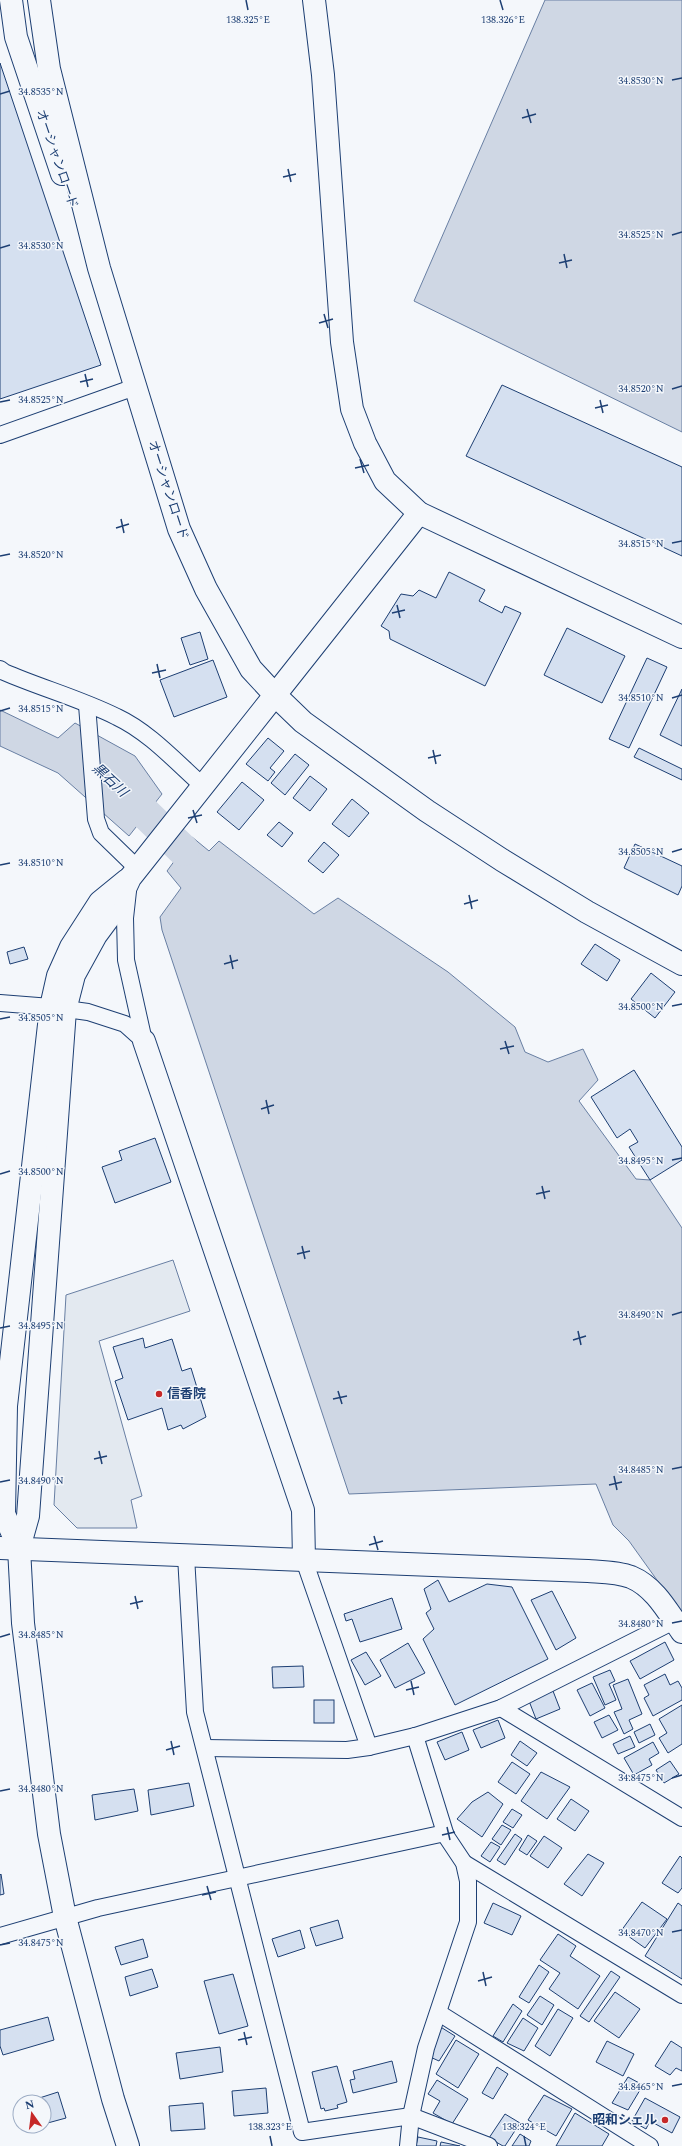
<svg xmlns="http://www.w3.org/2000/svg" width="682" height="2146" font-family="Spectral,'Noto Sans JP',serif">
  <rect width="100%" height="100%" fill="#f4f7fb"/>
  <path fill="#e3e9f0" stroke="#687fa3" d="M173 1260 190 1311 99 1341 142 1496 131 1500 137 1528H77L54 1505 66 1295Z"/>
  <g fill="#cfd7e4" stroke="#687fa3">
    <path d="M545 0H682V432L414 301Z"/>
    <path d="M0 710 58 738 75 723 135 756 162 794 129 836 58 773 0 746Z"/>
    <path d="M192 837 209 851 219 841 314 914 338 898 448 972 515 1027 525 1052 548 1062 583 1049 598 1080 579 1101 636 1179 650 1180 682 1228V1615L629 1541 613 1525 596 1484 349 1494 162 930 160 917 181 888 167 871Z"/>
  </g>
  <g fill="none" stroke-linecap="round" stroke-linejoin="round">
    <path stroke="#cfd7e4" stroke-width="32" d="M115 784 183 850"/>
  </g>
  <g fill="#d5e0f0" stroke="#1d3f73">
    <path d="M0 63 101 365 0 399Z"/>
    <path d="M502 385 682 467V556L466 456Z"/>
    <path d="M449 572 485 590 479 601 502 613 505 606 521 613 485 686 390 639 389 631 381 626 401 594 413 596 419 590 436 598Z"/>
    <path d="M567 628 625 656 602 703 544 675Z"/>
    <path d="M200 632 208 659 190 665 181 638Z"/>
    <path d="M647 658 667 667 629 748 609 739Z"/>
    <path d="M213 660 227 697 174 717 160 680Z"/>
    <path d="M682 689V746L660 735Z"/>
    <path d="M268 738 284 751 270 768 275 772 268 781 246 764Z"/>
    <path d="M639 748 682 769V780L634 757Z"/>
    <path d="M295 754 309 765 285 795 271 783Z"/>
    <path d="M310 776 327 789 310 811 293 798Z"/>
    <path d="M242 782 264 800 239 830 217 812Z"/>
    <path d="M352 799 369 813 349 837 332 824Z"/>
    <path d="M279 822 293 833 282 847 267 835Z"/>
    <path d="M324 842 339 855 323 873 308 861Z"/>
    <path d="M635 844 682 866V886L678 895 624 868Z"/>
    <path d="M595 944 620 960 607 981 581 964Z"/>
    <path d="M24 947 28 959 10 964 7 952Z"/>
    <path d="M651 973 675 992 655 1018 631 999Z"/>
    <path d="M634 1070 682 1147V1160L650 1180 629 1147 638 1142 630 1129 617 1138 591 1097Z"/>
    <path d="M155 1138 171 1182 115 1203 102 1167 122 1160 119 1151Z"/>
    <path d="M143 1338 145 1348 172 1339 182 1371 191 1368 206 1417 183 1429 181 1425 168 1430 162 1408 128 1420 115 1381 123 1378 113 1347Z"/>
    <path d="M438 1580 449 1602 487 1584 512 1587 548 1659 455 1705 423 1639 434 1629 426 1613 431 1609 424 1589Z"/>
    <path d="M552 1591 576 1638 556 1650 531 1600Z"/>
    <path d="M392 1598 402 1629 360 1642 352 1619 346 1621 344 1614Z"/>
    <path d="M665 1642 674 1660 640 1679 630 1661Z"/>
    <path d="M408 1643 425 1673 395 1688 380 1660Z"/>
    <path d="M366 1652 381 1676 365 1685 351 1660Z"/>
    <path d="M303 1666 304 1687 273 1688 272 1667Z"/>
    <path d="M610 1670 615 1681 609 1684 616 1700 605 1705 593 1677Z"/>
    <path d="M665 1674 670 1685 678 1681 682 1688V1700L653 1716 644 1698 649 1695 644 1685Z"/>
    <path d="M628 1679 642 1714 629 1720 633 1729 624 1734 614 1712 622 1709 613 1685Z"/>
    <path d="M592 1683 605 1708 590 1716 577 1690Z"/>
    <path d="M553 1691 560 1709 536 1719 529 1701Z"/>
    <rect x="314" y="1700" width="20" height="23"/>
    <path d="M682 1705V1744L668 1753 659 1738 667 1733 659 1719Z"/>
    <path d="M609 1715 618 1730 602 1738 594 1722Z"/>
    <path d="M498 1720 505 1738 481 1748 473 1730Z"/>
    <path d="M650 1724 655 1735 639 1743 634 1732Z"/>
    <path d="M462 1732 469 1750 445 1760 437 1742Z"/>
    <path d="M630 1736 635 1747 618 1754 613 1744Z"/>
    <path d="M520 1741 537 1753 527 1766 511 1755Z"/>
    <path d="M653 1742 659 1753 649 1759 652 1765 634 1775 624 1758Z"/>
    <path d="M670 1761 679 1774 664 1783 656 1770Z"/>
    <path d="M512 1762 530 1774 516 1794 498 1782Z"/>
    <path d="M541 1772 570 1787 547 1819 521 1801Z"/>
    <path d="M189 1783 194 1806 151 1815 148 1790Z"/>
    <path d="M134 1789 138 1811 95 1820 92 1795Z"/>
    <path d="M488 1792 503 1804 482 1837 457 1819 472 1802Z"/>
    <path d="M571 1799 589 1811 575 1831 557 1819Z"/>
    <path d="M512 1809 522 1815 513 1828 503 1822Z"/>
    <path d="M502 1825 511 1830 501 1845 492 1839Z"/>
    <path d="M515 1834 522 1839 505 1865 497 1860Z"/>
    <path d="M528 1835 537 1841 527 1855 519 1850Z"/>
    <path d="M544 1836 562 1848 548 1868 530 1856Z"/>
    <path d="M491 1842 500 1847 490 1862 481 1856Z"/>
    <path d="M588 1854 604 1863 582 1896 564 1884Z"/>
    <path d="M680 1856 682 1858V1888L678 1893 662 1883Z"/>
    <path d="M1 1874 4 1894 0 1895V1875Z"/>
    <path d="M642 1902 667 1919 645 1948 621 1931Z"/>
    <path d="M493 1903 521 1916 512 1935 484 1923Z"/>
    <path d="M678 1903 682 1906V1979L645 1956Z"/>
    <path d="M338 1920 343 1938 316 1946 310 1928Z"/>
    <path d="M300 1930 305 1948 278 1957 272 1939Z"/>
    <path d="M558 1934 576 1946 570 1956 600 1976 578 2009 549 1989 560 1973 540 1960Z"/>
    <path d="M143 1939 148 1957 121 1965 115 1947Z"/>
    <path d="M539 1965 549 1972 529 2003 519 1997Z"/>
    <path d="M152 1969 158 1987 130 1996 125 1977Z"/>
    <path d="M611 1971 620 1977 589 2022 580 2016Z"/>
    <path d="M233 1974 248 2026 219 2034 204 1981Z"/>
    <path d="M615 1992 640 2009 619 2038 594 2021Z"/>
    <path d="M540 1996 554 2005 542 2025 527 2015Z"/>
    <path d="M513 2004 522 2011 503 2042 493 2036Z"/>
    <path d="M558 2009 573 2018 550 2056 535 2046Z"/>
    <path d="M48 2017 54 2040 3 2055 0 2046V2030Z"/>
    <path d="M523 2018 538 2028 524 2051 507 2043Z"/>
    <path d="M439 2026 455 2036 439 2061 428 2056Z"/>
    <path d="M456 2040 479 2054 458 2088 436 2074Z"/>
    <path d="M607 2041 634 2054 623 2076 596 2062Z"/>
    <path d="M671 2041 682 2048V2071L676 2068 670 2075 655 2066Z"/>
    <path d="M220 2047 223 2072 180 2079 176 2053Z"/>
    <path d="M392 2061 397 2082 353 2093 350 2080 355 2079 353 2071Z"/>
    <path d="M337 2066 347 2102 337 2105 338 2108 325 2111 324 2108 321 2109 312 2072Z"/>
    <path d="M497 2067 508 2074 493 2099 482 2093Z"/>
    <path d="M628 2077 643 2085 628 2110 612 2103Z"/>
    <path d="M437 2080 468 2099 452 2124 433 2113 440 2101 428 2094Z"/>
    <path d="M266 2088 268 2113 234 2116 232 2091Z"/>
    <path d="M58 2092 66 2118 44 2124V2102H27Z"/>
    <path d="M544 2095 572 2109 556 2136 528 2120Z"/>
    <path d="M645 2098 680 2117 672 2133 650 2121 646 2129 632 2121Z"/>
    <path d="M203 2103 205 2129 171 2131 169 2106Z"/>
    <path d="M575 2113 609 2134 602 2146H556Z"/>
    <path d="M505 2114 520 2123 505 2146H503L489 2138Z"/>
    <path d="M23 2126H39L25 2130Z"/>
    <path d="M520 2134 531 2141 529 2146H512Z"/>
    <path d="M418 2137 437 2141 436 2146H416Z"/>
    <path d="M441 2142 460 2146H440Z"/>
  </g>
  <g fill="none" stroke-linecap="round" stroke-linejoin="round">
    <g stroke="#1d3f73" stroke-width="18">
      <g id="street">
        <path d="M0 435 135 387"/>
        <path d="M0 669 4 672C41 688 81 699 117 717 149 732 176 762 202 785"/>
        <path d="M87 705 96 819 101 833 137 868"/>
        <path d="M128 891 125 918 126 960 144 1041"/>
        <path d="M0 1003 51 1007 88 1012 125 1024 144 1041"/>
        <path d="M186 1556 195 1712 302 2132 411 2116 489 2146"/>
        <path d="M304 1560 369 1747"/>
        <path d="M501 1708 682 1818"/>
        <path d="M205 1748 347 1750 369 1747 415 1736 501 1708 674 1621"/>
        <path d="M464 1863 682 1995"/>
        <path d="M0 1936 98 1908 445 1833"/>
        <path d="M439 2013 650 2146"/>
        <path d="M408 2146 411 2116 426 2048 468 1922V1881L464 1863 446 1836 415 1736"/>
      </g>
    </g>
    <g stroke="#1d3f73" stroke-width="24">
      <g id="secondary">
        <path d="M11 0 16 37 62 174"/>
        <path d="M39 0 49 69 99 268 179 529 206 589 251 669 275 695 130 878 116 908 96 935 74 975 65 1010 28 1516 19 1548 23 1623 49 1834 65 1917 113 2099 128 2146"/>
        <path d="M314 0 323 75 342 342 352 409 365 443 385 481 419 513 682 637"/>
        <path d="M419 513 275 695 303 722 427 811 502 860 587 912 682 964"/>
        <path d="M144 1041 303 1510 304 1560 588 1571C602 1572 618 1572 631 1577 655 1587 668 1612 682 1632"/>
        <path d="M0 1548 304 1560"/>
        <path d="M19 1548 4 1514 6 1406 51 1007 58 976 71 947 100 902 127 880"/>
      </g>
    </g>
    <use href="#street" stroke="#f4f7fb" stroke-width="16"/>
    <use href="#secondary" stroke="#f4f7fb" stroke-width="22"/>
  </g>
  <path fill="none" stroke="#1d3f73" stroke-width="1.5" d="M246 0 248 10M500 0 503 10M672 80 682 78M0 94 10 91M527 109 531 123M522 118 536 114M288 169 291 182M283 177 296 174M672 235 682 232M0 248 10 245M564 254 567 268M559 263 572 260M324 314 328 328M319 323 333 319M85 374 88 387M80 382 93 379M672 389 682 386M600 400 603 413M0 402 10 400M595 408 608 405M360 459 364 473M355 468 369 465M121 519 124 533M116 528 129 524M672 543 682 541M0 556 10 554M397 605 400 618M392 613 405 610M157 664 160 678M152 673 166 670M672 698 682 695M0 711 10 708M433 750 436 764M428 758 441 755M193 810 197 823M188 818 202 815M672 852 682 849M0 865 10 863M469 895 472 909M464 904 478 900M230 955 233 969M224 964 238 960M672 1006 682 1004M0 1019 10 1017M505 1041 509 1054M500 1049 514 1046M266 1100 269 1114M261 1109 274 1105M672 1160 682 1158M0 1174 10 1171M542 1186 545 1199M536 1194 550 1191M302 1246 305 1259M297 1254 310 1251M672 1315 682 1312M0 1328 10 1326M578 1331 581 1345M573 1340 586 1336M338 1391 342 1404M333 1399 347 1396M99 1451 102 1464M94 1459 107 1456M672 1469 682 1467M614 1476 617 1490M0 1482 10 1480M609 1485 622 1482M374 1536 378 1550M369 1545 383 1541M135 1596 138 1609M130 1604 143 1601M672 1623 682 1621M0 1637 10 1634M411 1681 414 1695M406 1690 419 1687M171 1741 174 1755M166 1750 180 1746M672 1778 682 1775M0 1791 10 1789M447 1827 450 1840M442 1835 455 1832M207 1886 211 1900M202 1895 216 1892M672 1932 682 1930M0 1945 10 1943M483 1972 486 1986M478 1981 492 1977M244 2032 247 2045M238 2040 252 2037M672 2086 682 2084M270 2136 272 2146M524 2136 526 2146"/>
  <g fill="#c62828" stroke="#f4f7fb" stroke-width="1.5">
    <circle cx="159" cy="1394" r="4"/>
    <circle cx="665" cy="2120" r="4"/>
  </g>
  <g text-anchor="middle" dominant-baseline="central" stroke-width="3" stroke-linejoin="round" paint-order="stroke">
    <g font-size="13" fill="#1d3f73" stroke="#f4f7fb">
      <text transform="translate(57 159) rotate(71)">オーシャンロード</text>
      <text transform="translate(168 490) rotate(72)">オーシャンロード</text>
    </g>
    <g font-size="13" font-weight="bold" fill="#1d3f73" stroke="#f4f7fb" text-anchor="start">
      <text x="167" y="1394">信香院</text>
      <text x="657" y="2120" text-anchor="end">昭和シェル</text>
    </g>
    <g font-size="14" font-style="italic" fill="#1d3f73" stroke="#f4f7fb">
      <text transform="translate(110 780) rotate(43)">黒石川</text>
    </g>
  </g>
  <g font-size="10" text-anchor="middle" fill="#1d3f73" stroke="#f4f7fb" stroke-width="3" stroke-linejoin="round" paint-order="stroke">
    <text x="248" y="23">138.325°E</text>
    <text x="503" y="23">138.326°E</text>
    <text x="641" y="84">34.8530°N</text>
    <text x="41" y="95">34.8535°N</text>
    <text x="641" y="238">34.8525°N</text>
    <text x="41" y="249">34.8530°N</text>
    <text x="641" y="392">34.8520°N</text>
    <text x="41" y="403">34.8525°N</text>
    <text x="641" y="547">34.8515°N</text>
    <text x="41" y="558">34.8520°N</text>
    <text x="641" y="701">34.8510°N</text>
    <text x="41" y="712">34.8515°N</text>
    <text x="641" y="855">34.8505°N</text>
    <text x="41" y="866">34.8510°N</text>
    <text x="641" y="1010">34.8500°N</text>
    <text x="41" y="1021">34.8505°N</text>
    <text x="641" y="1164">34.8495°N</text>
    <text x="41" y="1175">34.8500°N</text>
    <text x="641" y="1318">34.8490°N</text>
    <text x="41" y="1329">34.8495°N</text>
    <text x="641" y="1473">34.8485°N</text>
    <text x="41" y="1484">34.8490°N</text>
    <text x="641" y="1627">34.8480°N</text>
    <text x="41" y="1638">34.8485°N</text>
    <text x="641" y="1781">34.8475°N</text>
    <text x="41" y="1792">34.8480°N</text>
    <text x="641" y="1936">34.8470°N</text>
    <text x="41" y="1946">34.8475°N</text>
    <text x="641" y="2090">34.8465°N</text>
    <text x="270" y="2130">138.323°E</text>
    <text x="524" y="2130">138.324°E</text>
  </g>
  <g transform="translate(32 2114) rotate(346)"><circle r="19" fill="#f4f7fb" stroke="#9eadc5"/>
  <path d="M0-3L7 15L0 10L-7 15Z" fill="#c62828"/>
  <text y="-6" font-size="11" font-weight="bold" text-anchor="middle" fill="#1d3f73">N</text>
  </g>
</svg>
